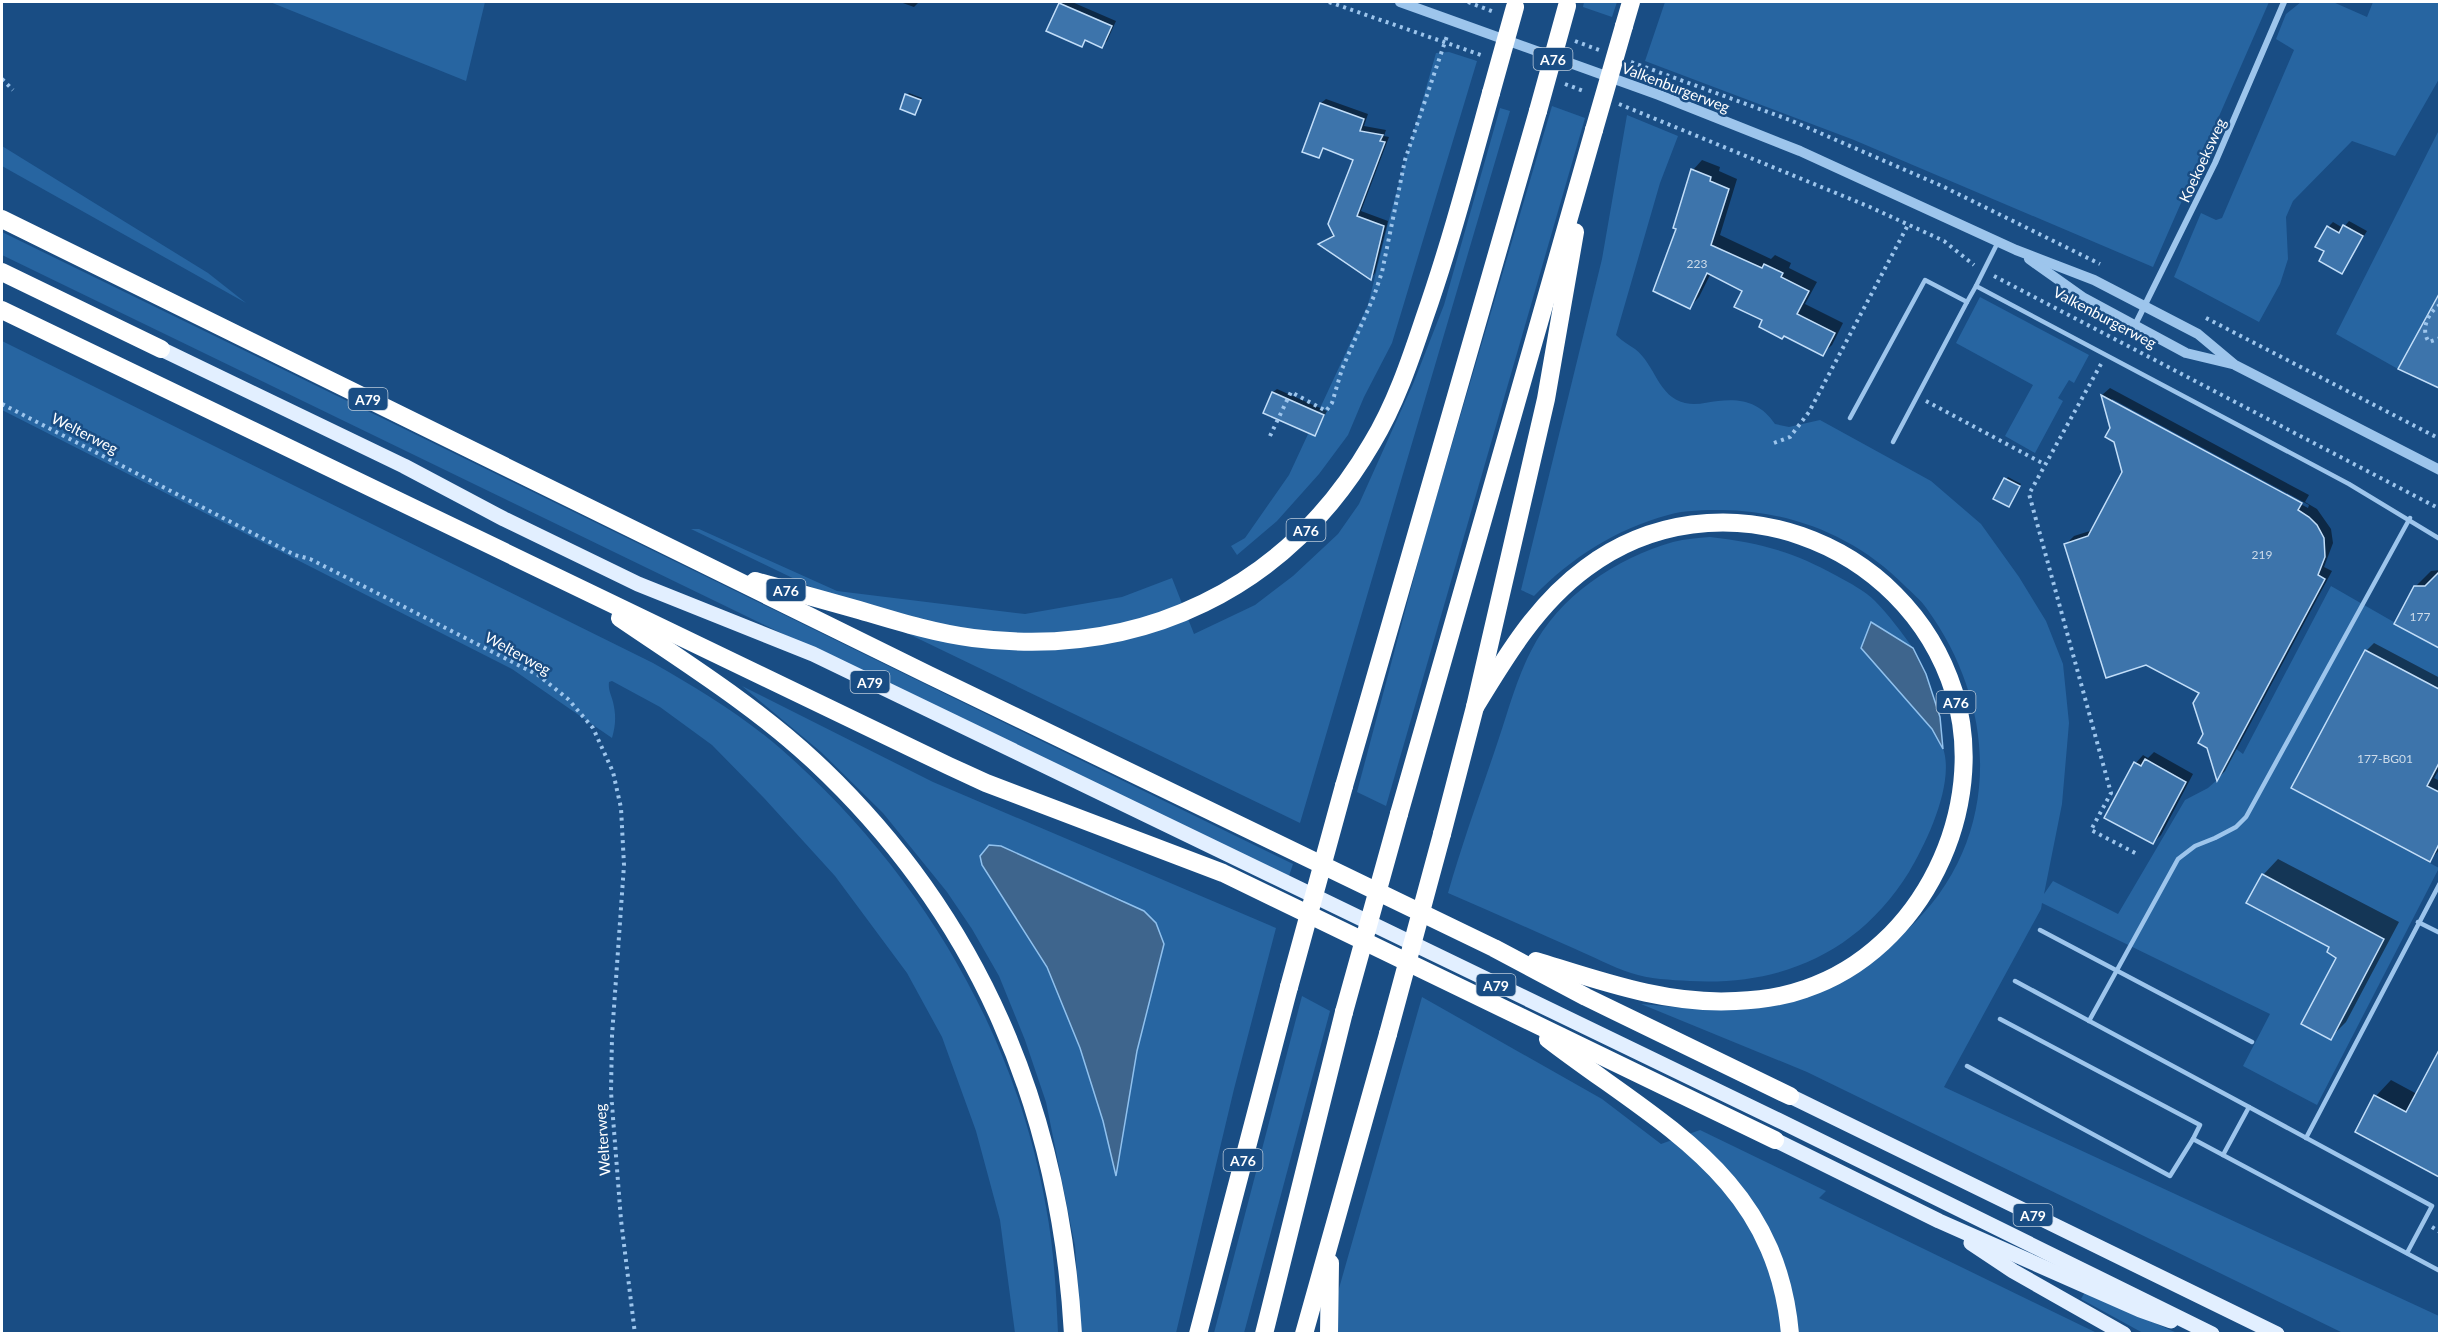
<svg xmlns="http://www.w3.org/2000/svg" width="2441" height="1335" font-family="Lato,sans-serif">
  <rect width="100%" height="100%" fill="#194d84"/>
  <g fill="#2765a1" fill-rule="evenodd">
    <path d="M270 2H485L466 81Z"/>
    <path d="M1584 2H1617L1612 17 1583 7Z"/>
    <path d="M1665 2H2269L2153 267 1854 140 1645 61Z"/>
    <path d="M2301 2H2333L2367 17 2373 2H2439V79L2395 156 2352 141 2293 201 2286 217 2288 259 2280 284 2259 322 2174 277 2201 213 2216 220 2222 218 2294 50 2276 39 2286 14Z"/>
    <path d="M1449 52 1477 61 1392 343 1364 397 1348 435 1319 474 1277 521 1237 555 1231 546 1245 538 1289 475 1368 305 1391 212 1436 53Z"/>
    <path d="M1552 106 1585 118 1386 806 1357 792 1426 532Z"/>
    <path d="M1500 108 1510 111 1300 823 691 529H699L837 591 1025 614 1122 597 1172 578 1194 634 1255 605 1293 576 1338 534 1359 504 1413 384 1444 305Z"/>
    <path d="M1627 115 1678 136 1660 183 1616 335C1622 341 1629 345 1635 349 1655 364 1658 397 1685 403 1697 406 1707 402 1718 401 1742 398 1761 403 1775 424L1789 427 1820 420 1931 481 1981 524 2019 577 2046 621 2063 664 2069 723 2062 804 2044 894 2053 881 2118 914 2185 800 2208 788 2217 780 2235 748 2243 754 2331 586 2439 648V689L2365 650 2291 788 2439 868 2317 1105 2243 1066 2270 1014 2042 903 2041 909 1944 1087 2439 1316V1333H2343L1807 1072 1641 1004C1675 1007 1706 1011 1739 1008 1748 1008 1758 1008 1767 1005 1794 997 1820 981 1846 969 1858 964 1871 960 1881 953 1890 947 1898 938 1906 931 2002 844 2000 710 1927 609 1921 600 1912 593 1904 585 1855 536 1791 511 1722 510 1705 510 1685 510 1668 515 1616 529 1571 558 1534 596L1521 590 1602 259Z"/>
    <path d="M2439 130V293L2398 369 2336 334Z"/>
    <path d="M2 146 208 273 246 303 2 166Z"/>
    <path d="M2 232 1293 864 1288 879 2 255Z"/>
    <path d="M1980 297 2089 355 2074 383 2069 380 2058 398 2063 401 2035 453 2005 436 2033 385 1956 343Z"/>
    <path d="M2 341 653 663C698 689 742 715 781 749 916 867 1015 1029 1046 1207 1054 1249 1056 1291 1058 1333H1015L1000 1220 976 1131 942 1037 907 973 835 876 764 798 712 745 660 707 612 681 609 682C608 690 611 694 613 702 616 714 616 725 612 738L512 669 2 410Z"/>
    <path d="M1710 537C1760 543 1792 551 1837 576 1850 583 1865 591 1875 601 1890 616 1901 632 1913 648L1871 622C1882 645 1894 680 1908 700 1919 716 1936 729 1943 748 1955 783 1927 842 1909 872 1859 952 1783 986 1690 981 1671 980 1649 979 1631 973 1612 967 1592 956 1573 948 1532 930 1490 911 1448 893 1462 844 1479 797 1495 750 1507 716 1515 682 1531 651 1558 596 1617 558 1673 542 1685 539 1698 538 1710 537Z"/>
    <path d="M742 686 933 782 1276 928 1234 1089 1176 1333H1081L1075 1246 1046 1102 1025 1040 999 976 972 929 947 892 883 813 821 752ZM982 865 1042 866 1123 900 1164 944 1137 1051 1115 1173 1103 1121 1080 1048 1047 967Z"/>
    <path d="M1302 996 1330 1011 1244 1333H1214Z"/>
    <path d="M1422 997 1602 1099 1661 1144 1700 1130 1826 1191 1819 1198 2097 1333 1326 1334Z"/>
    <path d="M2085 1292 2177 1333H2143L2081 1299Z"/>
  </g>
  <g fill="#3e658d" stroke="#90c1ee" stroke-width="1.5">
    <path d="M1871 622 1913 648 1926 674 1940 717 1943 749 1932 729 1861 648Z"/>
    <path d="M989 845 1001 846 1144 911 1156 923 1164 944 1137 1051 1116 1176 1103 1121 1080 1048 1047 967 982 865 980 856Z"/>
  </g>
  <g fill="#0007" fill-rule="evenodd">
    <path d="M900 2H919L914 7Z"/>
    <path d="M1062 2H1072L1116 21 1107 41 1102 46 1086 40 1081 45 1048 31Z"/>
    <path d="M909 93 922 98 916 111 907 95Z"/>
    <path d="M1326 99 1368 114 1364 126 1386 130 1384 136 1389 137 1361 211 1388 221 1375 273 1371 278 1320 243 1335 234 1354 159 1325 147 1319 157 1303 151 1321 103Z"/>
    <path d="M1702 160 1720 167 1719 171 1737 179 1720 235 1771 259 1775 255 1791 263 1789 268 1817 282 1805 304 1843 323 1832 345 1822 354 1764 320 1744 290 1711 273 1699 297 1690 307 1678 228 1674 227 1693 170Z"/>
    <path d="M2349 221 2367 231 2342 272 2326 251 2328 227 2333 222 2343 228Z"/>
    <path d="M2440 296V386L2400 368Z"/>
    <path d="M2110 388 2309 495 2305 502 2317 509 2331 529 2333 543 2324 567 2332 571 2225 771 2218 778 2204 734 2201 692 2066 544 2074 536 2093 530 2124 472 2102 395ZM2112 399 2309 505 2308 508 2112 403Z"/>
    <path d="M1277 389 1327 411 1315 434 1273 392Z"/>
    <path d="M2008 477 2021 484 2011 503 1995 498Z"/>
    <path d="M2440 570V647L2396 623 2415 587 2431 571Z"/>
    <path d="M2374 643 2440 678V768L2434 778 2440 781V849L2430 860 2366 651Z"/>
    <path d="M2154 752 2193 774 2161 835 2153 843 2136 763 2143 755 2148 758Z"/>
    <path d="M2278 859 2399 922 2346 1022 2330 1038 2338 957 2263 875Z"/>
    <path d="M2440 1055V1176L2357 1131 2376 1096 2391 1080 2417 1094Z"/>
  </g>
  <g fill="#3d74ab" stroke="#c2def9" stroke-width="1.5">
    <path d="M1059 3 1112 26 1102 48 1085 40 1082 47 1046 31Z"/>
    <path d="M905 94 921 100 915 115 900 109Z"/>
    <path d="M1320 103 1364 119 1360 131 1383 135 1380 141 1385 142 1357 216 1384 226 1371 280 1318 244 1334 236 1328 224 1353 160 1323 148 1319 158 1302 152Z"/>
    <path d="M1691 169 1711 177 1710 181 1729 189 1711 245 1762 268 1764 264 1783 273 1781 277 1809 291 1797 314 1835 333 1823 356 1784 336 1782 339 1759 327 1762 320 1734 307 1742 291 1707 273 1690 309 1653 291 1676 229 1673 228Z"/>
    <path d="M2343 225 2363 236 2342 274 2319 261 2324 251 2315 247 2327 226 2339 233Z"/>
    <path d="M2439 294V388L2398 369Z"/>
    <path d="M1272 392 1324 415 1315 436 1263 413Z"/>
    <path d="M2101 395 2302 503 2298 510 2309 517 2317 525 2324 538 2325 557 2318 575 2325 579 2217 781 2207 748 2198 743 2203 734 2193 703 2199 693 2146 665 2106 678 2064 544 2088 536 2122 472 2114 442 2105 437 2110 428Z"/>
    <path d="M2004 478 2020 486 2009 507 1993 499Z"/>
    <path d="M2439 572V648L2394 624 2414 586H2425Z"/>
    <path d="M2365 650 2439 689V763L2427 786 2439 792V844L2430 862 2291 788Z"/>
    <path d="M2145 759 2186 782 2153 844 2104 818 2134 762 2141 766Z"/>
    <path d="M2262 874 2384 939 2331 1040 2301 1024 2336 958 2327 952 2329 947 2246 903Z"/>
    <path d="M2439 1050V1177L2355 1132 2374 1095 2406 1112Z"/>
  </g>
  <g fill="none" stroke-linecap="round" stroke-linejoin="round">
    <g stroke="#9dc5ec" stroke-width="4" stroke-dasharray="3 4.5" stroke-linecap="butt">
      <path d="M1329 2 1484 56"/>
      <path d="M1468 2 1494 12"/>
      <path d="M1575 41 1599 50"/>
      <path d="M1631 62 1790 120 1942 186 2100 264"/>
      <path d="M2 79 13 90"/>
      <path d="M1565 84 1586 92"/>
      <path d="M1619 104 1870 207 1944 241 1974 265"/>
      <path d="M1994 276 2440 509"/>
      <path d="M2440 305C2428 312 2420 330 2429 342L2440 338"/>
      <path d="M2206 318 2440 439"/>
      <path d="M2101 364 2029 494 2111 793 2091 830 2137 854"/>
      <path d="M1926 401 2044 464"/>
      <path d="M2 404 260 537 295 555 310 559 538 675 568 699 593 728 613 772 621 808 624 865 612 1036 611 1092 621 1220 635 1334"/>
      <path d="M1270 436 1291 392 1326 411 1332 403 1342 369 1374 296 1382 272 1405 160 1448 33"/>
      <path d="M1774 443 1790 437 1809 412 1909 223"/>
      <path d="M2432 1227 2440 1232"/>
    </g>
    <g stroke="#9dc5ec" stroke-width="4.5">
      <path d="M1976 286 1998 242"/>
      <path d="M1850 418 1925 280 1967 302 1976 286 2349 484 2440 539"/>
      <path d="M1893 442 1967 302"/>
      <path d="M2418 922 2440 933"/>
      <path d="M2040 930 2252 1042"/>
      <path d="M2015 981 2249 1107 2223 1155"/>
      <path d="M2000 1019 2200 1125 2193 1139 2440 1271"/>
      <path d="M2089 1021 2178 859 2195 846 2215 838 2236 827 2246 817 2410 518"/>
      <path d="M1967 1066 2170 1176 2193 1139"/>
      <path d="M2249 1107 2432 1206 2407 1253"/>
      <path d="M2306 1138 2440 883"/>
    </g>
    <path stroke="#9dc5ec" stroke-width="6" d="M2135 325 2215 163 2284 2"/>
    <g stroke="#9dc5ec" stroke-width="10">
      <path d="M1400 2 1659 95 1800 151 2016 250 2094 280 2198 334 2235 365 2440 470"/>
      <path d="M2029 259 2084 298 2186 353 2232 364"/>
    </g>
    <g stroke="#e2efff" stroke-width="15">
      <path d="M161 349 404 466 504 519 638 584 813 654 927 709 1778 1120 2212 1334"/>
      <path d="M1790 1096 2277 1334"/>
      <path d="M1775 1140 1939 1221 2140 1310 2171 1321"/>
      <path d="M1971 1243 2013 1271 2124 1334"/>
    </g>
    <g stroke="#fff" stroke-width="18">
      <path d="M1624 26 1631 2"/>
      <path d="M2 219 929 675 1494 948 1586 997 1790 1096"/>
      <path d="M2 272 161 349"/>
      <path d="M2 310 949 766 986 783 1223 873 1775 1140"/>
      <path d="M755 581C790 591 824 600 859 610 896 621 934 633 973 638 1141 659 1287 589 1372 443 1395 405 1410 361 1424 319 1450 245 1470 169 1491 93"/>
      <path d="M620 618C686 663 755 706 814 761 980 916 1060 1109 1073 1334"/>
      <path d="M1475 707C1506 656 1537 604 1586 568 1717 470 1906 539 1954 692 1990 808 1922 950 1805 989 1783 997 1759 1000 1736 1001 1667 1005 1601 981 1536 961"/>
      <path d="M1344 786 1538 111"/>
      <path d="M1399 814 1594 130"/>
      <path d="M1442 834 1475 707 1546 399 1575 232"/>
      <path d="M1548 1039C1660 1125 1776 1176 1790 1334"/>
      <path d="M1198 1334 1289 987"/>
      <path d="M1264 1334 1344 1012"/>
      <path d="M1304 1334 1388 1034"/>
      <path d="M1329 1334 1330 1263"/>
    </g>
    <g stroke="#fff" stroke-width="18">
      <path d="M1491 93 1515 7"/>
      <path d="M1538 111 1567 6"/>
      <path d="M1594 130 1624 26"/>
      <path d="M1289 987 1344 786"/>
      <path d="M1344 1012 1399 814"/>
      <path d="M1388 1034 1442 834"/>
    </g>
  </g>
  <g text-anchor="middle" dominant-baseline="central" stroke-width="5" stroke-linejoin="round" paint-order="stroke">
    <g font-size="12" fill="#cedcea">
      <text x="1697" y="263">223</text>
      <text x="2262" y="554">219</text>
      <text x="2420" y="616">177</text>
      <text x="2385" y="758">177-BG01</text>
    </g>
    <g fill="#194d84" stroke="#bacada" stroke-width="1.5">
      <rect x="1533.5" y="48" width="39" height="22" rx="4.5"/>
      <rect x="348.5" y="388" width="39" height="22" rx="4.5"/>
      <rect x="1286.5" y="519" width="39" height="22" rx="4.5"/>
      <rect x="766.5" y="579" width="39" height="22" rx="4.5"/>
      <rect x="850.5" y="671" width="39" height="22" rx="4.5"/>
      <rect x="1936.5" y="691" width="39" height="22" rx="4.5"/>
      <rect x="1476.5" y="974" width="39" height="22" rx="4.5"/>
      <rect x="1223.5" y="1149" width="39" height="22" rx="4.5"/>
      <rect x="2013.5" y="1204" width="39" height="22" rx="4.5"/>
    </g>
    <g font-size="14" font-weight="bold" fill="#fff">
      <text x="1553" y="59">A76</text>
      <text x="368" y="399">A79</text>
      <text x="1306" y="530">A76</text>
      <text x="786" y="590">A76</text>
      <text x="870" y="682">A79</text>
      <text x="1956" y="702">A76</text>
      <text x="1496" y="985">A79</text>
      <text x="1243" y="1160">A76</text>
      <text x="2033" y="1215">A79</text>
    </g>
    <g font-size="15" fill="#fff" stroke="#194d84">
      <text transform="translate(1676 87) rotate(21)">Valkenburgerweg</text>
      <text transform="translate(2202 160) rotate(-65)">Koekoeksweg</text>
      <text transform="translate(2105 317) rotate(28)">Valkenburgerweg</text>
      <text transform="translate(85 433) rotate(27)">Welterweg</text>
      <text transform="translate(518 653) rotate(29)">Welterweg</text>
      <text transform="translate(602 1140) rotate(-94)">Welterweg</text>
    </g>
  </g>
  <rect width="2441" height="1335" fill="none" stroke="#ffffff" stroke-width="6"/>
</svg>
